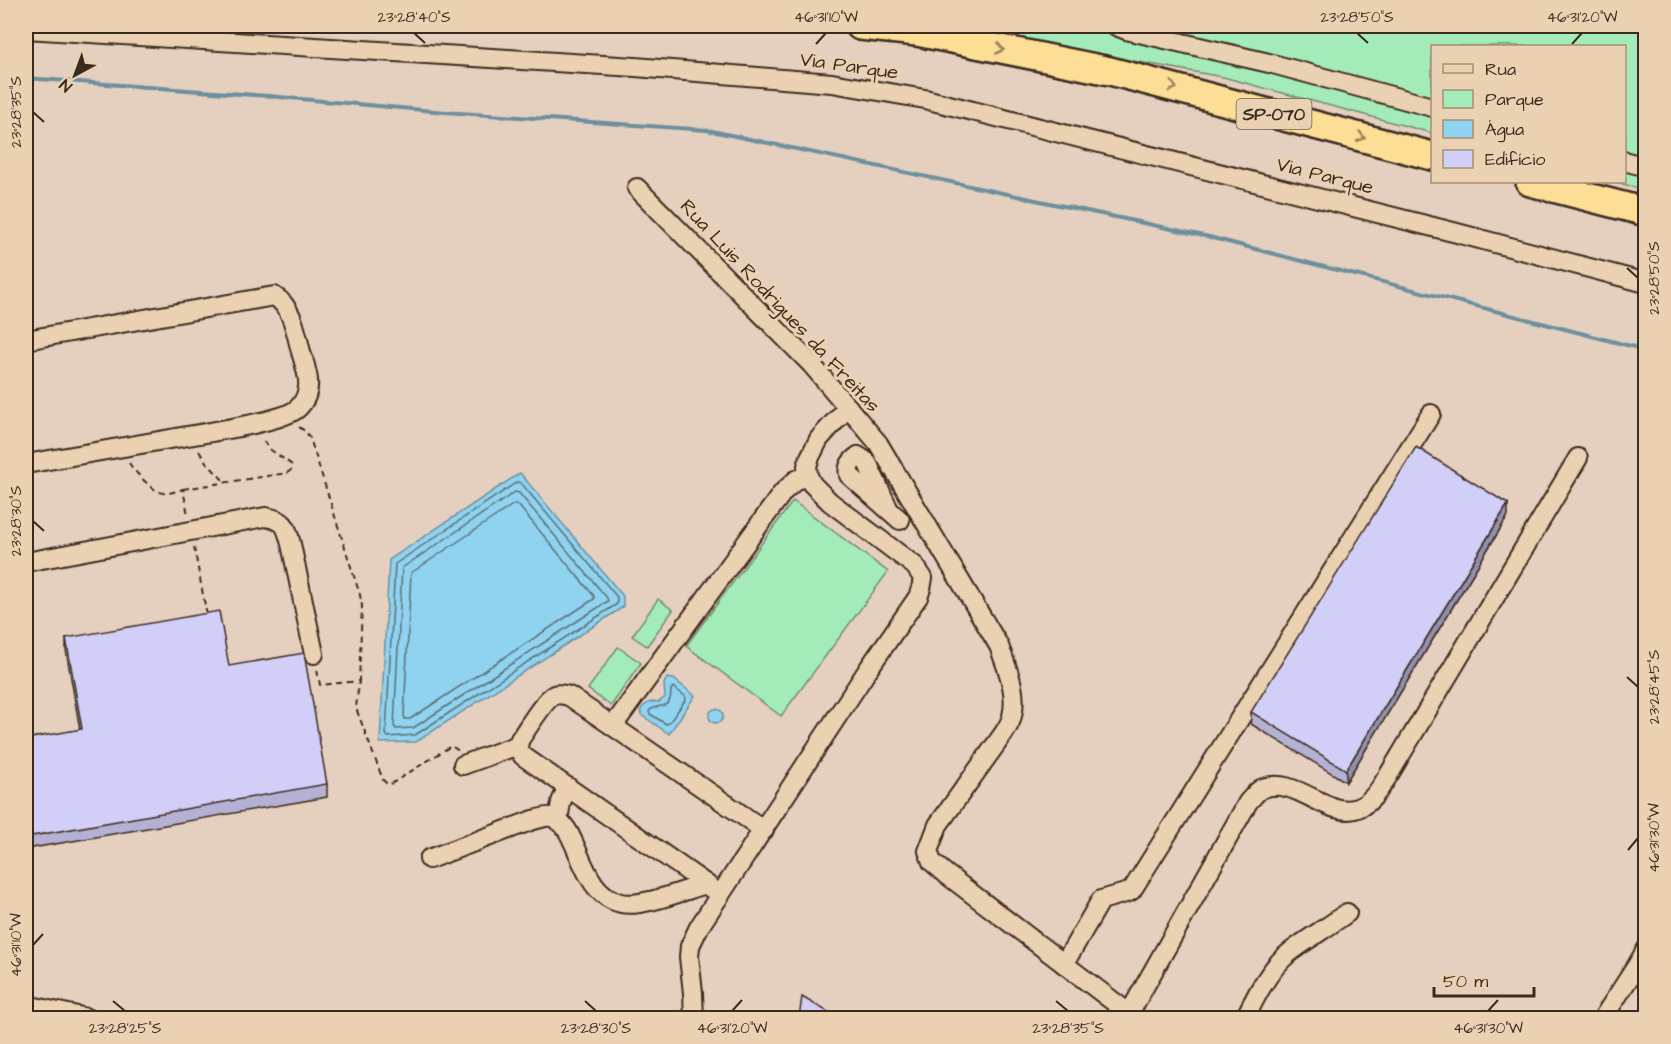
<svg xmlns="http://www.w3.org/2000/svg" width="1671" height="1044" font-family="'Architects Daughter',sans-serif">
  <rect width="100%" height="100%" fill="#e5d0c0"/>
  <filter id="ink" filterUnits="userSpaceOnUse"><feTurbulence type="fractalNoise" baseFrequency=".0167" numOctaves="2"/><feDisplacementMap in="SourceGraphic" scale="12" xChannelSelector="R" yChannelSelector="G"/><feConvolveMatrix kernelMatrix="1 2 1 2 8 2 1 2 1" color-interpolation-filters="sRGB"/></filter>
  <g filter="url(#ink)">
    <g fill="#a3ecba" stroke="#6f8b6c" stroke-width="1.5">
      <path d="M937 26H1645V190L1615 182H1624V46H1432V133L1223 77Z"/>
      <path d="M793 501 888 572 781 716 686 646Z"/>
      <path d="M658 599 673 610 647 646 632 636Z"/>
      <path d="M618 647 641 663 611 706 588 689Z"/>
    </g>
    <g fill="#8fd3f1" stroke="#6d8f9d" stroke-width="1.5">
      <path d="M520 473 623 596V607L416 742 380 743 389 560Z"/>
      <path d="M667 678 674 679 695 696 669 734 643 716 640 711C645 703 650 701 659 702L665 697 664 684Z"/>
      <circle cx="716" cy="716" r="7"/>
    </g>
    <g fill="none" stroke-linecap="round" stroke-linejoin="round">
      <g stroke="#5d6e72" stroke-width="1.5">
        <path d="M517 482 521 483 617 597V604L415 735 388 737 386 734 395 564Z"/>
        <path d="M515 492 519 493 607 598 608 601 413 728 396 729 394 726 402 568Z"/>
        <path d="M514 504 518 505 594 596V599L410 719H405L404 716 411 573Z"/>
        <path d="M673 687 685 696 686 699 669 723 666 724 650 714 649 711C660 702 671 712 671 690Z"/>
      </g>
      <path stroke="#6d8f9d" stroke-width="4" d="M26 78 268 96 445 112 707 130 1209 237 1646 350"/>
      <g stroke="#3b2a1e" stroke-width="22">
        <g id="minor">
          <path d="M1116 26 1126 30 1269 63 1432 107"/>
          <path d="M26 29 635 67 832 83 925 99 1457 233 1646 283"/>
          <path d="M1624 161 1646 167"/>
          <path d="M637 188 811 364 878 443 999 646C1007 668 1018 692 1012 716 1011 722 1007 728 1004 733L938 825 928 851 932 862 946 874 1135 1018"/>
          <path d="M26 340 274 296C293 307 296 333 301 352 307 372 315 391 298 408 283 423 195 434 170 439 122 447 74 456 26 464"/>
          <path d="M889 510 867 462 858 456C851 461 847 467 849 475L900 520"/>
          <path d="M26 562 265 517C285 520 286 525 291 544L314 654"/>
          <path d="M613 726 783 492 796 480 808 476"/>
          <path d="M463 765 518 745"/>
          <path d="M558 821 561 802 568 787"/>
          <path d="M429 859 533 820C539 819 546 816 551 817 580 823 577 893 621 903 641 908 685 890 706 884L712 889"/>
          <path d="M706 884 523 756C518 750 517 746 520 739 527 729 545 699 554 695 559 693 564 695 569 696L764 830"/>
          <path d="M1064 964 1101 900 1129 892 1132 890 1431 414"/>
          <path d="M26 1005 87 1018"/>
          <path d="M1129 1014 1248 802C1252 798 1256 792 1261 789 1296 773 1328 822 1360 807 1373 801 1380 788 1388 776L1578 458"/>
          <path d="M694 1018 693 993 689 957 690 946 699 927 869 668 918 597 921 589 923 578 915 566 830 502 812 484 808 476 807 466 810 457 819 439 848 407"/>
          <path d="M1245 1018C1256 996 1269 969 1289 953 1307 939 1328 927 1347 913"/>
          <path d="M1603 1018 1636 967 1646 950"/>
        </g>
      </g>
      <g stroke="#3b2a1e" stroke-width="32">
        <g id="highway">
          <path d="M860 26 917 32 1110 71 1432 156"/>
          <path d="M1530 182 1646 212"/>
        </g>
      </g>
      <g stroke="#3b2a1e" stroke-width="2" stroke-dasharray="6 4.5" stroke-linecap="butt">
        <path d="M1074 26 1102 32"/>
        <path d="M299 427 305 431 310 438 360 595 362 606 359 681"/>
        <path d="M199 451 206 462 226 483"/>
        <path d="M129 463C135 472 152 491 163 493 170 494 177 491 183 489L188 515"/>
        <path d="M183 489 287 473 291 470 292 465 268 448 263 440 264 438"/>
        <path d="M194 547 207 616"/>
        <path d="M317 670 320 685 359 681 356 708 383 780 387 784H391L451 746 459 751"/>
      </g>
      <use href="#minor" stroke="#ead1b2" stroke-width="18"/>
      <use href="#highway" stroke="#fcde96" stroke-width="27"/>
    </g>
    <g fill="#b4b1d4" stroke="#3b2a1e" stroke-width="1.5">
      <path d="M1508 516 1346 782 1251 724V712Z"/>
      <path d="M66 638 229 666 327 784V797L26 849V739L80 730 66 650Z"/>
    </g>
    <path fill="#9290ad" stroke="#3b2a1e" stroke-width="1.5" d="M1508 504V516L1346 782V770Z"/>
    <g fill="#d1cef7" stroke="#3b2a1e" stroke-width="1.5">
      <path d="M1416 447 1508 504 1346 770 1251 712Z"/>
      <path d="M219 611 229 666 304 653 327 784 26 837V739L82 729 66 638Z"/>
      <path d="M802 997 839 1018H799Z"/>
      <path d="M676 1015V1018H659Z"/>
    </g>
    <defs><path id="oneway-chevron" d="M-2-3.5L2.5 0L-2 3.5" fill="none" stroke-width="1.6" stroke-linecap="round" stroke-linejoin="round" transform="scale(1.5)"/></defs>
    <g stroke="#9c845a">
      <use href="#oneway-chevron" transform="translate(1000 49) rotate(11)"/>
      <use href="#oneway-chevron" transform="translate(1173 87) rotate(15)"/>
      <use href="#oneway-chevron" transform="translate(1361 137) rotate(15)"/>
    </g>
  </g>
  <path fill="none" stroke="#3b2a1e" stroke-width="2" d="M414 33 425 43M1357 33 1368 43M816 44 826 33M1572 44 1582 33M33 112 44 122M1627 268 1638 278M33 521 44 531M1627 677 1638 687M1628 850 1638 838M33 945 43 934M113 1001 125 1011M585 1001 596 1011M1056 1001 1068 1011M732 1011 742 1000M1488 1011 1498 1000"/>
  <g text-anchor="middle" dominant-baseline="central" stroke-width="6" stroke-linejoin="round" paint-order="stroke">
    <rect fill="#ead1b2" stroke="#705c4a" stroke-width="1.5" x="1236.5" y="99" width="75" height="30" rx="4.5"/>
    <g font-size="18" font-weight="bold" fill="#3b2a1e">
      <text x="1274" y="114">SP-070</text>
    </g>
    <g font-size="20" fill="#3b2a1e" stroke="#ead1b2">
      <text transform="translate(849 66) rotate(8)">Via Parque</text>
      <text transform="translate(1325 176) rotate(14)">Via Parque</text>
      <text transform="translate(780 306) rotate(47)">Rua Luis Rodrigues da Freitas</text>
    </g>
  </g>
  <rect width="1671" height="1044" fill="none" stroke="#ead1b2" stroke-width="66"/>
  <rect x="1431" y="45" width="195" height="138" fill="#ead1b2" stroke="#a48e77" stroke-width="1.5"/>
  <rect x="1443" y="64" width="30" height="9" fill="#ead1b2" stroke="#a48e77" stroke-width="1.5"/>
  <text x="1485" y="75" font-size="18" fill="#3b2a1e">Rua</text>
  <rect x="1443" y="90" width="30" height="18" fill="#a3ecba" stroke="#a48e77" stroke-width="1.5"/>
  <text x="1485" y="105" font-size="18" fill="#3b2a1e">Parque</text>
  <rect x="1443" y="120" width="30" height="18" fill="#8fd3f1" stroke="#a48e77" stroke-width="1.5"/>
  <text x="1485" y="135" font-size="18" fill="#3b2a1e">Água</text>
  <rect x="1443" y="150" width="30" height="18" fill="#d1cef7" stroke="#a48e77" stroke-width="1.5"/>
  <text x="1485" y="165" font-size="18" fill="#3b2a1e">Edifício</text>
  <g transform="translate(75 75) rotate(221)" stroke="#ead1b2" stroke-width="4.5" paint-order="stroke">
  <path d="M0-4.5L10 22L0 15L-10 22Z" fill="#3b2a1e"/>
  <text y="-9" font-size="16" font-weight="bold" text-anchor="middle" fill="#3b2a1e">N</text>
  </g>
  <path d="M1434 987v9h100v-9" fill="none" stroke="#3b2a1e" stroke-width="3"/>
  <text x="1443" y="987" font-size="18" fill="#3b2a1e" stroke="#ead1b2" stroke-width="4.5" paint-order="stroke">50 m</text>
  <rect x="33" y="33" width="1605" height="978" fill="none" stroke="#3b2a1e" stroke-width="2"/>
  <g font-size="15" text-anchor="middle" fill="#3b2a1e">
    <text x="414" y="22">23°28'40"S</text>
    <text x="826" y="22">46°31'10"W</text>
    <text x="1357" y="22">23°28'50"S</text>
    <text x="1582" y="22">46°31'20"W</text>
    <text transform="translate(16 112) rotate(-90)" y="5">23°28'35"S</text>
    <text transform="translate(1654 278) rotate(-90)" y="5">23°28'50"S</text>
    <text transform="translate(16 521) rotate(-90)" y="5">23°28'30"S</text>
    <text transform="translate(1654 687) rotate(-90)" y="5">23°28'45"S</text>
    <text transform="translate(1654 838) rotate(-90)" y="5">46°31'30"W</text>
    <text transform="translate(16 945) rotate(-90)" y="5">46°31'10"W</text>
    <text x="125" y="1033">23°28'25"S</text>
    <text x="596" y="1033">23°28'30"S</text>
    <text x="732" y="1033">46°31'20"W</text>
    <text x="1068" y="1033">23°28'35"S</text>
    <text x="1488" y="1033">46°31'30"W</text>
  </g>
</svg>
